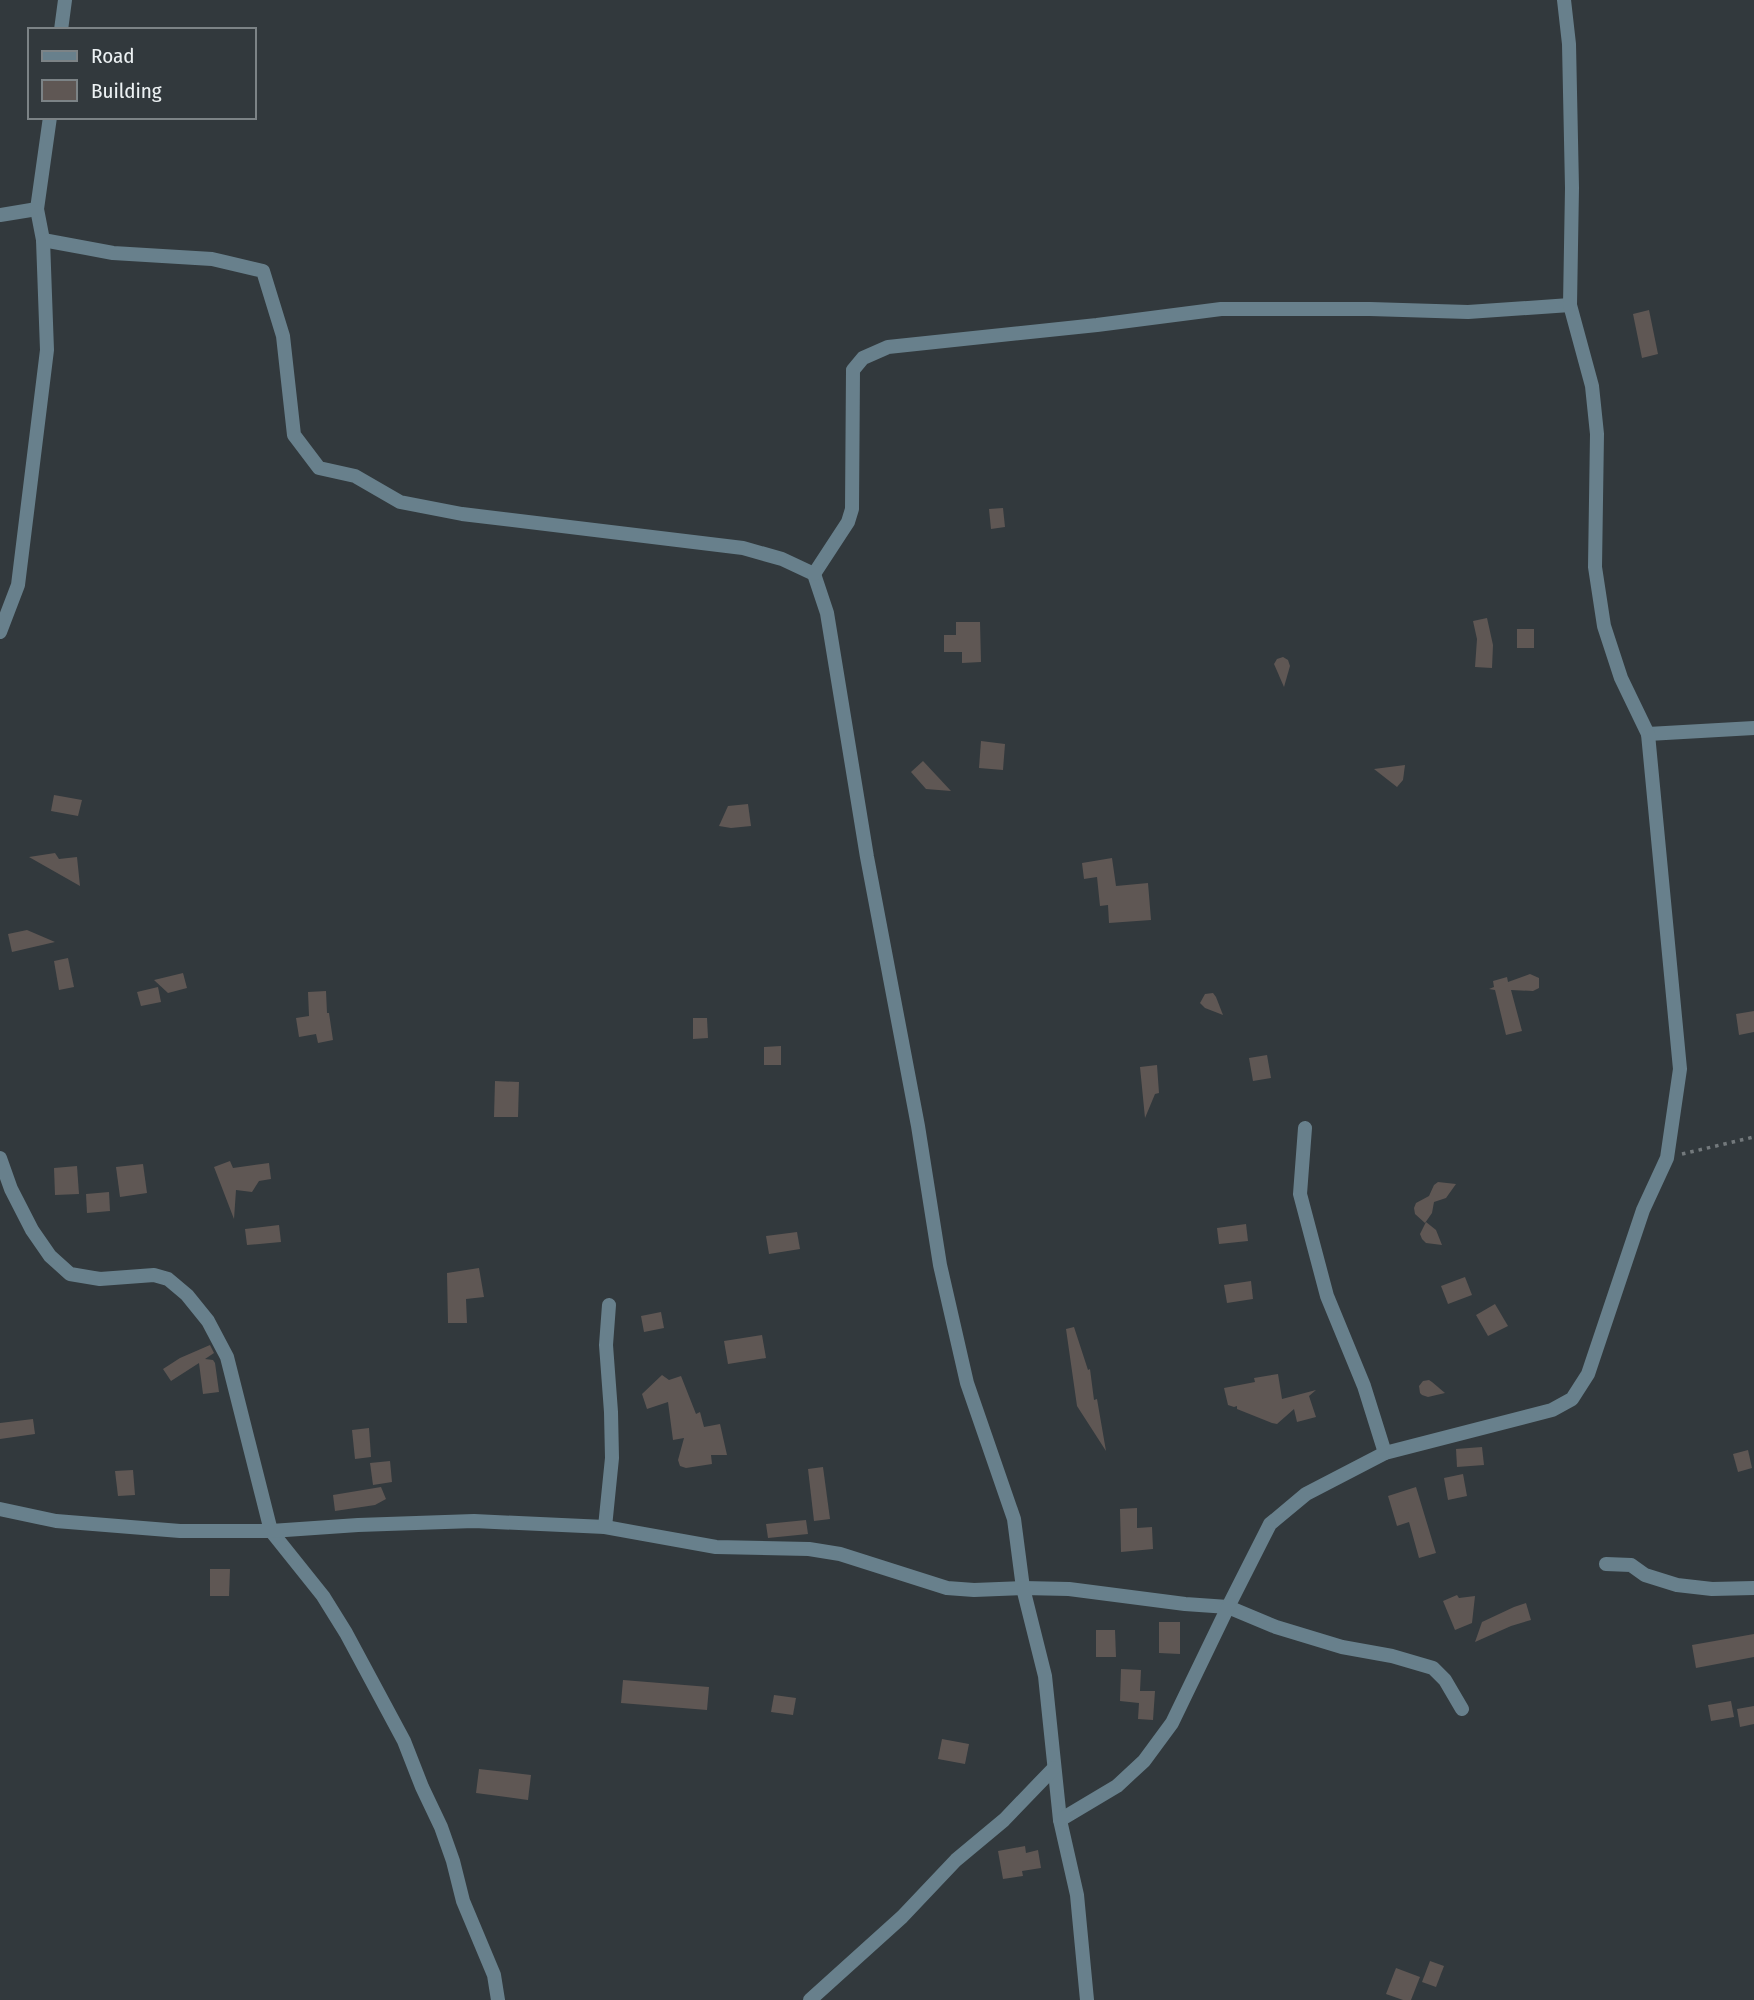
<svg xmlns="http://www.w3.org/2000/svg" width="1754" height="2000" font-family="'Fira Sans Condensed',sans-serif">
  <rect width="100%" height="100%" fill="#32393d"/>
  <g fill="#5f5754">
    <path d="M1649 310 1658 354 1642 358 1633 314Z"/>
    <path d="M1003 508 1005 527 991 529 989 509Z"/>
    <path d="M1487 618 1493 645 1492 668 1475 667 1477 639 1473 621Z"/>
    <path d="M956 622H980L981 662 962 663V652H944V635H956Z"/>
    <rect x="1517" y="629" width="17" height="19"/>
    <path d="M1283 657 1288 660 1290 666 1284 687 1274 664 1277 659Z"/>
    <path d="M981 741 1005 744 1003 770 979 768Z"/>
    <path d="M923 761 951 791 926 789 911 772Z"/>
    <path d="M1405 765 1403 780 1397 787 1374 769Z"/>
    <path d="M54 795 82 800 78 816 51 811Z"/>
    <path d="M748 804 751 826 731 828 719 826 728 806Z"/>
    <path d="M55 853 59 859 77 857 80 886 29 857Z"/>
    <path d="M1112 858 1116 886 1148 883 1151 920 1109 923 1108 905 1100 906 1097 877 1084 879 1082 863Z"/>
    <path d="M27 930 55 942 12 952 8 934Z"/>
    <path d="M68 958 74 987 59 990 54 961Z"/>
    <path d="M183 973 187 988 168 993 154 980Z"/>
    <path d="M1530 974 1539 978V988L1533 991 1511 990 1522 1031 1506 1035 1495 990 1489 989 1494 987 1493 981 1507 977 1508 982Z"/>
    <path d="M158 987 161 1002 141 1006 137 992Z"/>
    <path d="M326 991 327 1013H329L333 1040 318 1043 316 1034 299 1037 296 1018 309 1016 308 992Z"/>
    <path d="M1213 993 1216 997 1223 1015 1205 1008 1200 1003 1205 994Z"/>
    <path d="M1754 1011V1032L1739 1035 1736 1014Z"/>
    <path d="M693 1018H707L708 1038 693 1039Z"/>
    <path d="M781 1046V1065H764V1047Z"/>
    <path d="M1267 1055 1271 1078 1253 1081 1249 1058Z"/>
    <path d="M1157 1065 1159 1093 1155 1094 1145 1118 1140 1067Z"/>
    <path d="M495 1081 519 1082 518 1117H494Z"/>
    <path d="M230 1161 233 1168 269 1163 271 1179 259 1181 252 1192 236 1190 234 1219 214 1167Z"/>
    <path d="M143 1164 147 1193 120 1197 116 1167Z"/>
    <path d="M77 1166 79 1194 55 1195 54 1168Z"/>
    <path d="M1438 1182 1456 1184 1446 1198 1434 1202 1432 1213 1425 1223 1415 1214 1414 1208 1416 1203 1429 1196 1434 1185Z"/>
    <path d="M109 1192 110 1211 87 1213 86 1194Z"/>
    <path d="M1426 1222 1436 1230 1442 1245 1426 1243 1422 1239 1420 1234Z"/>
    <path d="M1246 1224 1248 1241 1219 1244 1217 1228Z"/>
    <path d="M279 1225 281 1242 247 1245 245 1229Z"/>
    <path d="M797 1232 800 1249 769 1254 766 1236Z"/>
    <path d="M479 1268 484 1297 466 1299 467 1323H448L447 1273Z"/>
    <path d="M1465 1277 1472 1295 1448 1304 1441 1286Z"/>
    <path d="M1251 1281 1253 1299 1227 1303 1224 1285Z"/>
    <path d="M1495 1304 1508 1326 1488 1336 1476 1315Z"/>
    <path d="M661 1312 664 1328 644 1332 641 1316Z"/>
    <path d="M1074 1327 1088 1370 1090 1369 1094 1400 1097 1399 1106 1451 1077 1406 1066 1329Z"/>
    <path d="M762 1335 766 1358 728 1364 724 1341Z"/>
    <path d="M210 1345 214 1353 205 1359 213 1360 215 1363 219 1392 203 1394 199 1363 171 1381 163 1369 180 1358Z"/>
    <path d="M1278 1374 1282 1399 1316 1390 1309 1396 1316 1417 1297 1422 1294 1409 1277 1424 1272 1423 1237 1409V1406L1234 1407 1228 1405 1224 1388 1255 1382 1254 1378Z"/>
    <path d="M662 1375 669 1380 681 1376 696 1414 700 1412 704 1427 720 1424 727 1455H711L712 1464 686 1468 680 1466 678 1460 684 1438 673 1440 668 1402 647 1409 642 1394Z"/>
    <path d="M1429 1380 1432 1382 1445 1393 1428 1397 1422 1395 1420 1393 1419 1386 1423 1381Z"/>
    <path d="M33 1419 35 1434 0 1439V1423Z"/>
    <path d="M369 1428 371 1457 355 1459 352 1430Z"/>
    <path d="M1482 1447 1484 1465 1457 1467 1456 1449Z"/>
    <path d="M1748 1450 1752 1468 1738 1472 1733 1454Z"/>
    <path d="M390 1461 392 1482 373 1485 370 1463Z"/>
    <path d="M823 1467 830 1519 814 1521 808 1469Z"/>
    <path d="M133 1470 135 1495 118 1496 115 1471Z"/>
    <path d="M1463 1474 1467 1496 1448 1500 1444 1478Z"/>
    <path d="M381 1487 386 1499 375 1505 335 1511 333 1495Z"/>
    <path d="M1416 1487 1436 1553 1419 1558 1409 1522 1397 1526 1388 1496Z"/>
    <path d="M1137 1508V1528L1152 1527 1153 1549 1121 1552 1120 1509Z"/>
    <path d="M806 1520 808 1534 768 1538 766 1524Z"/>
    <path d="M210 1569H230L229 1596H210Z"/>
    <path d="M1457 1595 1459 1598 1475 1596 1472 1623 1455 1630 1443 1601Z"/>
    <path d="M1526 1603 1531 1620 1511 1626 1475 1642 1482 1622 1514 1607Z"/>
    <path d="M1159 1622H1180V1654L1159 1653Z"/>
    <path d="M1096 1630H1115L1116 1657H1096Z"/>
    <path d="M1754 1634V1657L1696 1668 1692 1645Z"/>
    <path d="M1121 1669 1141 1670 1140 1691H1155L1153 1720 1138 1719 1139 1703 1120 1701Z"/>
    <path d="M623 1680 709 1687 707 1710 621 1703Z"/>
    <path d="M774 1695 796 1698 793 1715 771 1712Z"/>
    <path d="M1731 1701 1734 1717 1711 1721 1708 1705Z"/>
    <path d="M1754 1706V1724L1740 1727 1737 1709Z"/>
    <path d="M942 1739 969 1744 965 1764 938 1759Z"/>
    <path d="M479 1769 531 1775 528 1800 476 1793Z"/>
    <path d="M1025 1846 1026 1853 1038 1850 1041 1868 1022 1871 1023 1876 1003 1879 998 1851Z"/>
    <path d="M1430 1961 1444 1966 1436 1987 1422 1982Z"/>
    <path d="M1396 1968 1420 1977 1411 2000H1403L1386 1994Z"/>
  </g>
  <g fill="none" stroke-linecap="round" stroke-linejoin="round">
    <path stroke="#73797c" stroke-width="3.5" stroke-dasharray="3.5 5" stroke-linecap="butt" d="M1682 1154 1754 1137"/>
    <g stroke="#68808c" stroke-width="14">
      <path d="M61 30 65 0"/>
      <path d="M0 215 37 209"/>
      <path d="M43 240 113 253 212 259 263 271 283 336 294 435 319 468 355 476 400 502 462 514 743 548 782 559 814 574 827 613 867 857 918 1126 940 1265 967 1383 1014 1519 1023 1588 1045 1676 1060 1820 1077 1895 1087 2000"/>
      <path d="M814 574 848 522 852 509 853 370 863 358 888 347 1097 325 1221 309H1370L1468 312 1570 305"/>
      <path d="M0 632 18 585 47 350 43 240 37 209 50 117"/>
      <path d="M1648 734 1754 728"/>
      <path d="M1305 1128 1300 1194 1327 1296 1364 1386 1385 1453"/>
      <path d="M0 1158 11 1189 32 1230 50 1256 70 1274 100 1279 154 1275 168 1279 187 1295 208 1321 227 1357 271 1531 323 1596 346 1633 404 1741 422 1787 441 1827 453 1861 463 1901 494 1975 498 2000"/>
      <path d="M0 1509 56 1521 180 1531H271L358 1525 474 1521 605 1527 716 1547 809 1549 840 1554 947 1588 974 1590 1023 1588 1069 1589 1185 1604 1228 1607 1276 1627 1342 1647 1392 1656 1433 1668 1445 1680 1462 1709"/>
      <path d="M605 1527 612 1458 611 1412 606 1345 609 1305"/>
      <path d="M1606 1564 1631 1565 1645 1575 1677 1585 1712 1589 1754 1588"/>
      <path d="M1060 1820 1117 1786 1144 1761 1172 1723 1228 1607 1270 1524 1306 1494 1385 1453 1552 1410 1572 1399 1588 1374 1643 1210 1667 1158 1680 1069 1648 734 1621 678 1604 626 1595 567 1597 434 1592 386 1570 305 1572 188 1569 44 1564 0"/>
      <path d="M810 2000 902 1917 956 1860 1004 1820 1054 1768"/>
    </g>
  </g>
  <rect x="28" y="28" width="228" height="91" fill="#32393d" stroke="#7c8386" stroke-width="2"/>
  <rect x="42" y="51" width="35" height="10" fill="#68808c" stroke="#7c8386" stroke-width="2"/>
  <text x="91" y="63" font-size="21" fill="#ecf1f3">Road</text>
  <rect x="42" y="80" width="35" height="21" fill="#5f5754" stroke="#7c8386" stroke-width="2"/>
  <text x="91" y="98" font-size="21" fill="#ecf1f3">Building</text>
</svg>
